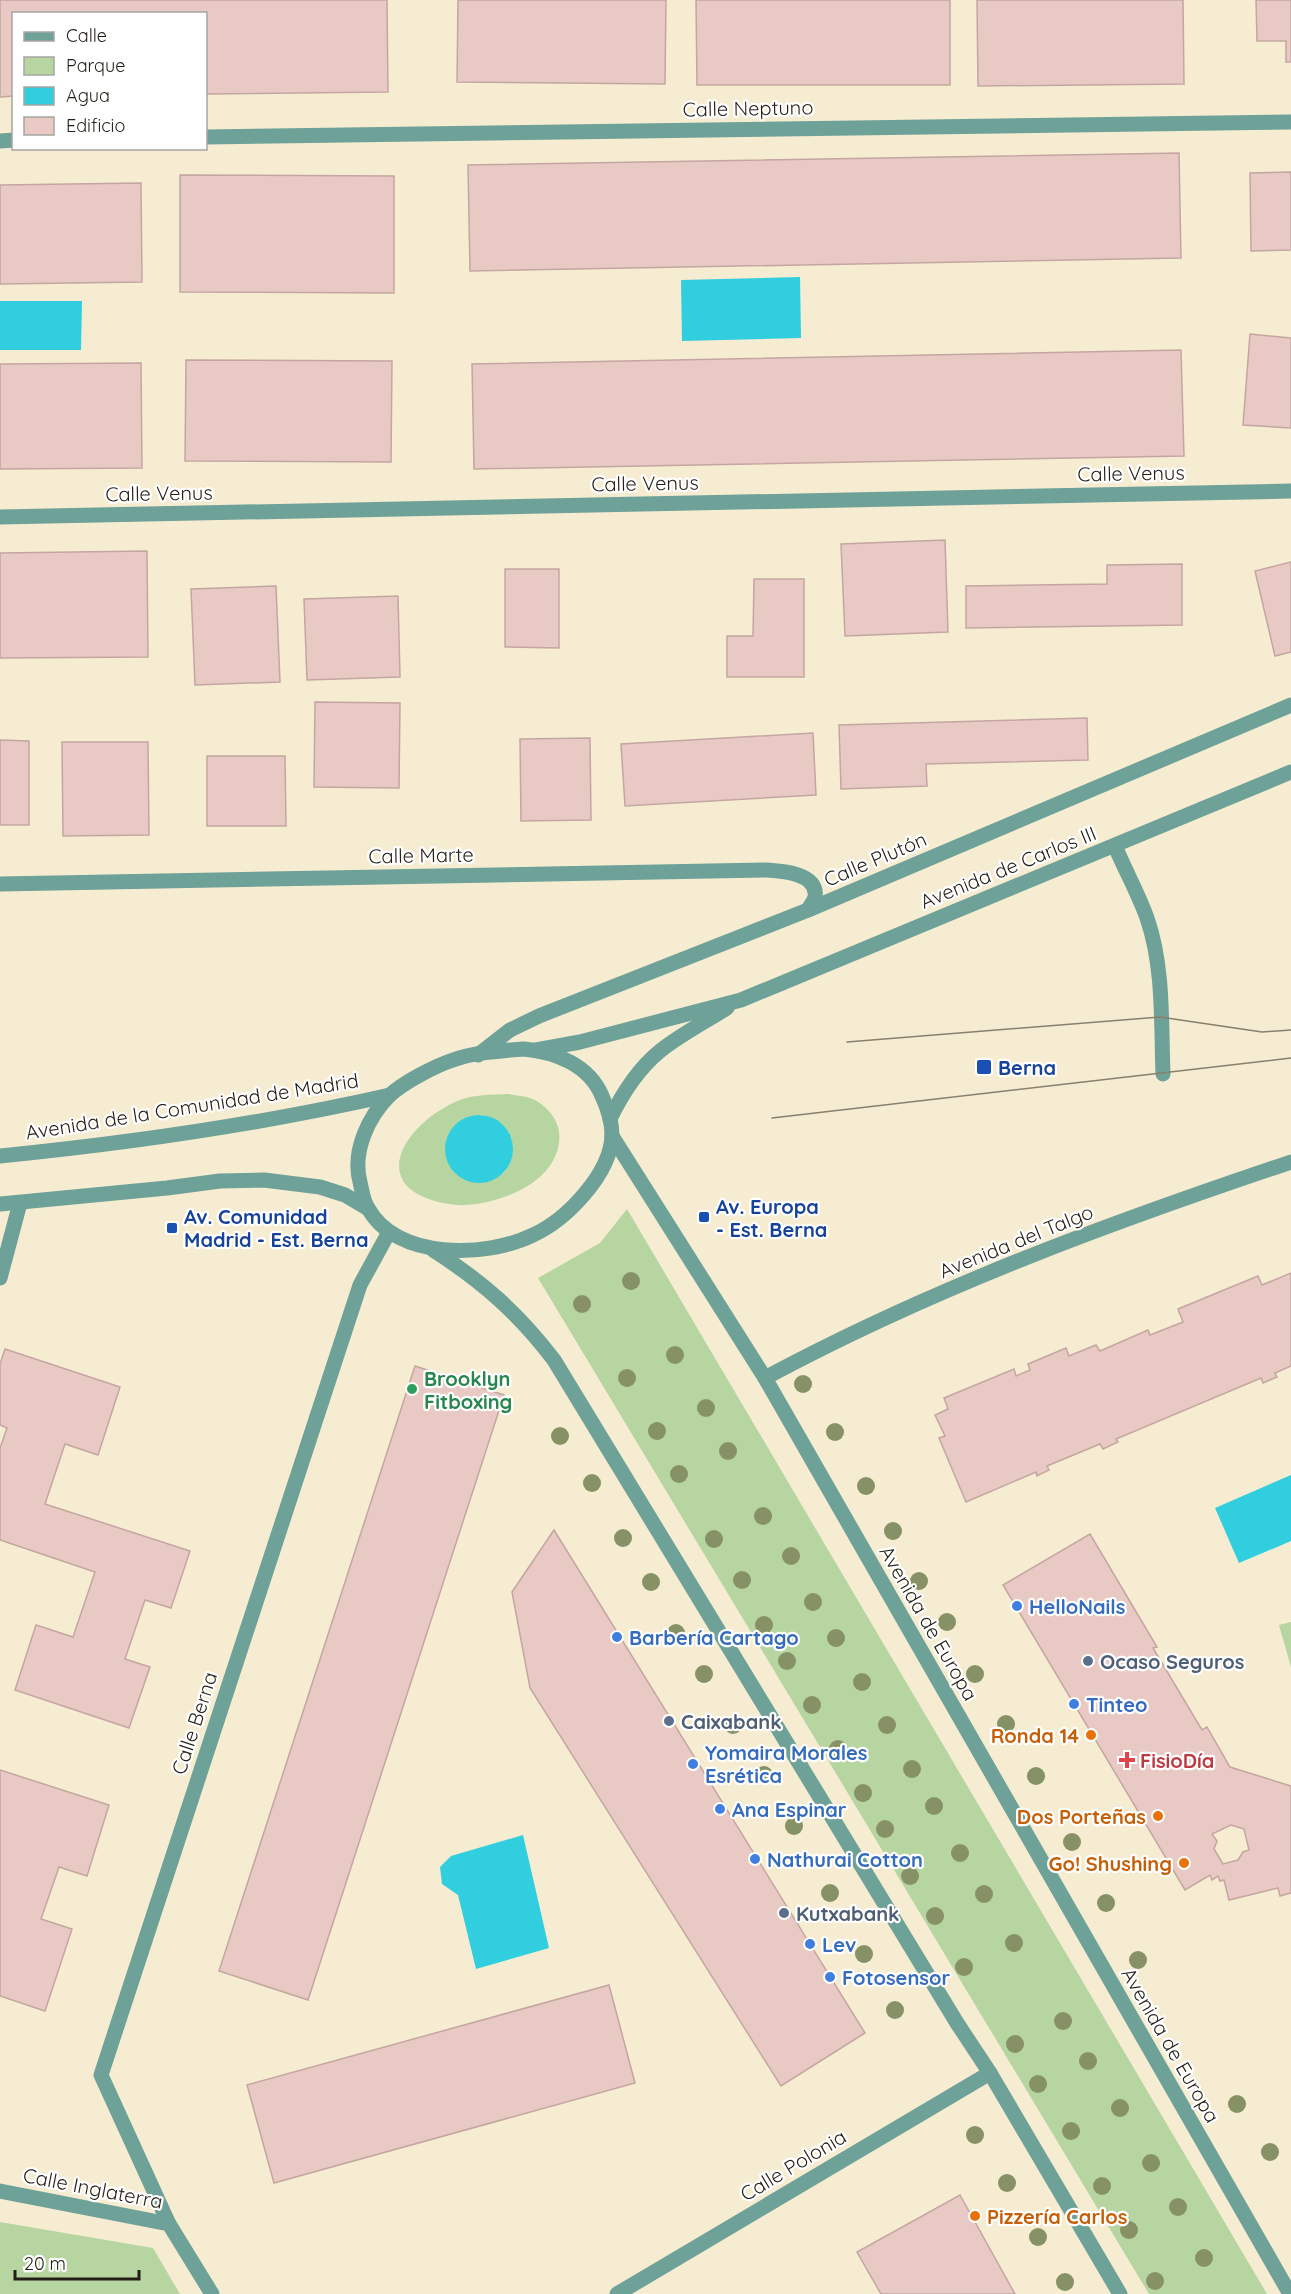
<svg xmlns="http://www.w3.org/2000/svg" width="1291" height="2294" font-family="Quicksand,sans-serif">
  <rect width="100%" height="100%" fill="#f6ecd2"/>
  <g fill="#b7d5a1" fill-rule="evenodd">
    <path d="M509 1094C517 1096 528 1096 535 1100 570 1120 565 1158 535 1181 514 1197 475 1209 449 1204 365 1190 401 1127 455 1102 471 1094 491 1095 509 1094ZM482 1115C513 1123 521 1149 503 1174L446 1146C450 1126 462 1116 482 1115Z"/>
    <path d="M627 1209 1267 2294H1149L538 1278 600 1243Z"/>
    <path d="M1291 1622V1667L1279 1625Z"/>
    <path d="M0 2222 153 2248 180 2294H0Z"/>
  </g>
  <g fill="#30cede">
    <path d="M800 277 801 338 682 341 681 280Z"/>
    <path d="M0 301H82L81 350H0Z"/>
    <circle cx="479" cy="1149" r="34"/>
    <path d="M1291 1475V1541L1239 1563 1215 1508Z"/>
    <path d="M523 1835 549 1948 476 1969 458 1895 442 1884 440 1867 451 1856Z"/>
  </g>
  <g fill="#e8c9c4" stroke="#c4a6a1" stroke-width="1.5" fill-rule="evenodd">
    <path d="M0 0H387L388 92 206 94V14H14V96L0 97Z"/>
    <path d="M458 0H666L665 84 457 82Z"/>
    <path d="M696 0H950V85H697Z"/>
    <path d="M977 0H1183L1184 84 978 86Z"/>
    <path d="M1256 0H1291V62H1286V41H1257Z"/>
    <path d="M1179 153 1181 258 470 271 468 165Z"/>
    <path d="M1291 172V250L1251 251 1250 173Z"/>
    <path d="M180 175 394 176V293L180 292Z"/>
    <path d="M141 183 142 282 0 284V185Z"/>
    <path d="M1250 334 1291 338V428L1243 425Z"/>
    <path d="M1181 350 1184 456 474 469 472 364Z"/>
    <path d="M186 360 392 361 391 462 185 461Z"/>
    <path d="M141 363 142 468 0 469V364Z"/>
    <path d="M945 540 948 632 845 636 841 544Z"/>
    <path d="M147 551 148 657 0 658V553Z"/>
    <path d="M1291 562V652L1275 656 1255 571Z"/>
    <path d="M1182 564V625L966 628V586L1107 584V565Z"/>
    <path d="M505 569H559V648L505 647Z"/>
    <path d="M754 579H804V677H727V636H753Z"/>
    <path d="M276 586 280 682 195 685 191 589Z"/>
    <path d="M398 596 400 677 307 680 304 599Z"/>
    <path d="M315 702 400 703 399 788 314 787Z"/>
    <path d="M1087 718 1088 760 926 764 927 786 841 789 839 725Z"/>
    <path d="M813 733 816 795 625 806 621 744Z"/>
    <path d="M590 738 591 820 521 821 520 739Z"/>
    <path d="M0 740 29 741V825H0Z"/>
    <path d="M62 742H148L149 835 63 836Z"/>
    <path d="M207 756H285L286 826H207Z"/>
    <path d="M1291 1273V1366L1275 1373 1277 1377 1263 1383 1261 1378 1116 1439 1118 1442 1103 1449 1100 1444 1047 1466 1049 1470 1037 1476 1036 1472 966 1502 939 1438 945 1436 935 1415 948 1409 944 1398 1014 1369 1016 1376 1030 1370 1028 1364 1066 1348 1069 1356 1096 1345 1100 1351 1148 1330 1150 1335 1183 1322 1178 1309 1258 1276 1262 1285Z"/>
    <path d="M5 1349 120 1387 98 1455 65 1444 45 1504 190 1551 171 1608 145 1600 125 1659 150 1667 129 1728 15 1690 36 1625 73 1637 95 1572 0 1540V1448L7 1428 0 1425V1364Z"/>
    <path d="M415 1366 504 1395 308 2000 219 1971Z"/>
    <path d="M554 1530 865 2033 781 2086 530 1688 512 1592Z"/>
    <path d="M1090 1534 1157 1647 1153 1648 1202 1730 1207 1727 1230 1767 1291 1786V1893L1280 1896 1278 1888 1229 1900 1224 1880 1220 1881 1218 1876 1212 1880 1210 1875 1185 1890 1003 1585ZM1231 1825 1244 1829 1249 1850 1243 1852 1238 1860 1223 1864 1214 1849 1217 1841 1212 1834Z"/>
    <path d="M0 1770 109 1805 87 1876 59 1867 41 1919 72 1929 45 2011 0 1996Z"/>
    <path d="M609 1985 635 2083 274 2183 247 2085Z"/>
    <path d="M960 2195 1015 2294H881L857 2252Z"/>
  </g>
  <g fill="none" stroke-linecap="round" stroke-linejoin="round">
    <g stroke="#6ea197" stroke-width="15">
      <path d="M206 137 1291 122"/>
      <path d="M0 141 14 140"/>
      <path d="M0 517 1291 491"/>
      <path d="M1115 846C1125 870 1138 893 1147 918 1164 967 1161 1023 1163 1074"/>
      <path d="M0 884 766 870C781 871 819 873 815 897 814 901 810 906 808 910"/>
      <path d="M524 1049C556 1052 589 1065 602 1096 607 1107 612 1123 612 1135 611 1174 566 1220 533 1235 486 1258 396 1260 368 1208 363 1201 362 1190 360 1182 352 1152 368 1117 389 1096 402 1083 435 1066 453 1060 475 1052 501 1051 524 1049Z"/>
      <path d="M536 1050 580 1042 741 1000 1291 772"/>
      <path d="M478 1055 510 1030 539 1016 808 910 1291 705"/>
      <path d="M610 1119C622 1094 638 1069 660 1051 680 1035 705 1022 727 1008"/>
      <path d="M612 1136 765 1378 1290 2294"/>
      <path d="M0 1156C131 1143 262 1124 390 1095"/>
      <path d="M0 1204 167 1188 220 1181 264 1180 320 1187 345 1195 367 1208"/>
      <path d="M433 1250C483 1282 518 1313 554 1360L957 2023 990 2073 1120 2294"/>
      <path d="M0 1278 20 1203"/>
      <path d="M765 1378C932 1288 1112 1222 1291 1162"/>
      <path d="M0 2191 169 2224 212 2294"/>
      <path d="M169 2224 101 2075 360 1285 389 1232"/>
      <path d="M617 2294 990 2073"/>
    </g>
    <g stroke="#87806f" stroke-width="1.5">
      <path d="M847 1042 1160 1017 1262 1032 1291 1030"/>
      <path d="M772 1118 1291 1058"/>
    </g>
  </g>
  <g fill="#869265">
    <circle cx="631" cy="1281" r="9"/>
    <circle cx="582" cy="1304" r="9"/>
    <circle cx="675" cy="1355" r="9"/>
    <circle cx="627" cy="1378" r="9"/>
    <circle cx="803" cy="1384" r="9"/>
    <circle cx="706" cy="1408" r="9"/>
    <circle cx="657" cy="1431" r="9"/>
    <circle cx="835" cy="1432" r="9"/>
    <circle cx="560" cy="1436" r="9"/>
    <circle cx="728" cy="1451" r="9"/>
    <circle cx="679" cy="1474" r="9"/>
    <circle cx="592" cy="1483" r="9"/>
    <circle cx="866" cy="1486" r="9"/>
    <circle cx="763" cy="1516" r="9"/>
    <circle cx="893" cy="1531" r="9"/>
    <circle cx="623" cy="1538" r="9"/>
    <circle cx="714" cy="1539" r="9"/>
    <circle cx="791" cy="1556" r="9"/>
    <circle cx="742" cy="1580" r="9"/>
    <circle cx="919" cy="1581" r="9"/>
    <circle cx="651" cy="1582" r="9"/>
    <circle cx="813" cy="1602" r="9"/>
    <circle cx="947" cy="1622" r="9"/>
    <circle cx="764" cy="1625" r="9"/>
    <circle cx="676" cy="1633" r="9"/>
    <circle cx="836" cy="1638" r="9"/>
    <circle cx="787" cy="1661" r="9"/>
    <circle cx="704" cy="1674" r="9"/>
    <circle cx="975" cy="1674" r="9"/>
    <circle cx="862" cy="1682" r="9"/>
    <circle cx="812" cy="1705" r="9"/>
    <circle cx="1006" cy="1724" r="9"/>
    <circle cx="733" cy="1725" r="9"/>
    <circle cx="887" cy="1725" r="9"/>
    <circle cx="838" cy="1749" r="9"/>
    <circle cx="912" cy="1769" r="9"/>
    <circle cx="764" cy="1775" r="9"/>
    <circle cx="1036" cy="1776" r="9"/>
    <circle cx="863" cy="1793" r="9"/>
    <circle cx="934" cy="1806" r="9"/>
    <circle cx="794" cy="1826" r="9"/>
    <circle cx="885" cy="1829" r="9"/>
    <circle cx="1072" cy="1842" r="9"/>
    <circle cx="960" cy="1853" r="9"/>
    <circle cx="910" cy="1876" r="9"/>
    <circle cx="830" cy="1893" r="9"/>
    <circle cx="984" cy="1894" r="9"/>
    <circle cx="1106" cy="1903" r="9"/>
    <circle cx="935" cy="1916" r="9"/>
    <circle cx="1014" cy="1943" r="9"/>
    <circle cx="864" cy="1954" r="9"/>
    <circle cx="1138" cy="1960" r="9"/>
    <circle cx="964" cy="1967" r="9"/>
    <circle cx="895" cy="2010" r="9"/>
    <circle cx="1063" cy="2021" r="9"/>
    <circle cx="1015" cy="2044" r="9"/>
    <circle cx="1088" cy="2061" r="9"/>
    <circle cx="1038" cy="2084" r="9"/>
    <circle cx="1237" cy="2104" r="9"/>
    <circle cx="1120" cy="2108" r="9"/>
    <circle cx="1071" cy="2131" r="9"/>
    <circle cx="975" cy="2135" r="9"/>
    <circle cx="1270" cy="2152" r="9"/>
    <circle cx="1151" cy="2163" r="9"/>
    <circle cx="1007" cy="2183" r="9"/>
    <circle cx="1102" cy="2186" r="9"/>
    <circle cx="1178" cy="2207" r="9"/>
    <circle cx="1129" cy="2230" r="9"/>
    <circle cx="1038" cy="2237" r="9"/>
    <circle cx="1204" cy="2258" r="9"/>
    <circle cx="1155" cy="2281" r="9"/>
    <circle cx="1065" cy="2282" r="9"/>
  </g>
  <g fill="#1a4fb4" stroke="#fff" stroke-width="2">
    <rect x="976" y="1059" width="16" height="16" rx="3"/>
    <rect x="698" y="1211" width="12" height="12" rx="3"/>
    <rect x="166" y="1222" width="12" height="12" rx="3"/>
  </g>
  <circle fill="#2e9e5b" stroke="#fff" stroke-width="2" cx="412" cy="1389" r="6"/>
  <g fill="#3f7fe0" stroke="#fff" stroke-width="2">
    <circle cx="1017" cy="1606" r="6"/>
    <circle cx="617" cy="1637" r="6"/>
    <circle cx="1074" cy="1704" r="6"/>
    <circle cx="693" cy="1764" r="6"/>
    <circle cx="720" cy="1809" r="6"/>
    <circle cx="755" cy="1859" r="6"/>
    <circle cx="810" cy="1944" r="6"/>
    <circle cx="830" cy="1977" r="6"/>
  </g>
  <g fill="#5c6f8a" stroke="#fff" stroke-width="2">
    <circle cx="1088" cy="1661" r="6"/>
    <circle cx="669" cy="1721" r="6"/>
    <circle cx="784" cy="1913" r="6"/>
  </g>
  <g fill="#e8710a" stroke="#fff" stroke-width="2">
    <circle cx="1091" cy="1735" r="6"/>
    <circle cx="1158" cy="1816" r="6"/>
    <circle cx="1184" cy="1863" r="6"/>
    <circle cx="975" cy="2216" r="6"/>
  </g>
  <path fill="#e0444e" stroke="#fff" stroke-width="2" d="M1124 1751h6v6h6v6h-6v6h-6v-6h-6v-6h6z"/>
  <g text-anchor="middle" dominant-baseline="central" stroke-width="4.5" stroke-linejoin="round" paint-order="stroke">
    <g font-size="20" fill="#231f16" stroke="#fff">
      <text transform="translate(748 108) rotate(-1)">Calle Neptuno</text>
      <text transform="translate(1131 473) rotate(-1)">Calle Venus</text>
      <text transform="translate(645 483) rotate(-1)">Calle Venus</text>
      <text transform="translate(159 493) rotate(-1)">Calle Venus</text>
      <text transform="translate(421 855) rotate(-1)">Calle Marte</text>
      <text transform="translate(875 859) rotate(-23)">Calle Plutón</text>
      <text transform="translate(1008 867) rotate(-22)">Avenida de Carlos III</text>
      <text transform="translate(192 1106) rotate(-9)">Avenida de la Comunidad de Madrid</text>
      <text transform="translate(1016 1241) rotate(-22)">Avenida del Talgo</text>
      <text transform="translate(929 1623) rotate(60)">Avenida de Europa</text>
      <text transform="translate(194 1723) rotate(-72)">Calle Berna</text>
      <text transform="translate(1171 2045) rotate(60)">Avenida de Europa</text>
      <text transform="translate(793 2165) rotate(-31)">Calle Polonia</text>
      <text transform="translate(93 2188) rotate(11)">Calle Inglaterra</text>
    </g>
    <g font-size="20" font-weight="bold" fill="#164399" stroke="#fff" text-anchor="start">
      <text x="998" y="1067">Berna</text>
      <text x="716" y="1206">Av. Europa<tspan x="716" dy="23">- Est. Berna</tspan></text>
      <text x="184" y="1216">Av. Comunidad<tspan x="184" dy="23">Madrid - Est. Berna</tspan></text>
    </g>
    <g font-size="20" font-weight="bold" fill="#27864d" stroke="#fff" text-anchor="start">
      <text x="424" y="1378">Brooklyn<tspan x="424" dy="23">Fitboxing</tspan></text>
    </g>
    <g font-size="20" font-weight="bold" fill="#366cbe" stroke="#fff" text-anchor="start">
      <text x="1029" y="1606">HelloNails</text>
      <text x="629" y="1637">Barbería Cartago</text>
      <text x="1086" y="1704">Tinteo</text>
      <text x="705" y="1752">Yomaira Morales<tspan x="705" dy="23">Esrética</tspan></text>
      <text x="732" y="1809">Ana Espinar</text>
      <text x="767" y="1859">Nathurai Cotton</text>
      <text x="822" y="1944">Lev</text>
      <text x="842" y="1977">Fotosensor</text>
    </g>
    <g font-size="20" font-weight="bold" fill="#4e5e75" stroke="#fff" text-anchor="start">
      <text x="1100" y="1661">Ocaso Seguros</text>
      <text x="681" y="1721">Caixabank</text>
      <text x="796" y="1913">Kutxabank</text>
    </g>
    <g font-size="20" font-weight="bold" fill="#c56008" stroke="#fff" text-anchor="end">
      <text x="1079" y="1735">Ronda 14</text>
      <text x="1146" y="1816">Dos Porteñas</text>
      <text x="1172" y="1863">Go! Shushing</text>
      <text x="987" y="2216" text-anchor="start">Pizzería Carlos</text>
    </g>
    <g font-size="20" font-weight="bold" fill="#be3a42" stroke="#fff" text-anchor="start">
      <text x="1140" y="1760">FisioDía</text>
    </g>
  </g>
  <rect x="12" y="12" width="195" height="138" fill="#ffffff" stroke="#a7a5a2" stroke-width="1.5"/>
  <rect x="24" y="32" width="30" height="9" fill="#6ea197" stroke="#a7a5a2" stroke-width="1.5"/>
  <text x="66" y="42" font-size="18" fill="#231f16">Calle</text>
  <rect x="24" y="57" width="30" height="18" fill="#b7d5a1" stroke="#a7a5a2" stroke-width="1.5"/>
  <text x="66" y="72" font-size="18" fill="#231f16">Parque</text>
  <rect x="24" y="87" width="30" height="18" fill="#30cede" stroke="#a7a5a2" stroke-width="1.5"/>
  <text x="66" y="102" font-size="18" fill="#231f16">Agua</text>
  <rect x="24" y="117" width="30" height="18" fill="#e8c9c4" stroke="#a7a5a2" stroke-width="1.5"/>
  <text x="66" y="132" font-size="18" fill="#231f16">Edificio</text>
  <path d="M15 2270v9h124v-9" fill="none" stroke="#231f16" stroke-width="3"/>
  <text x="24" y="2270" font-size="18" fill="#231f16" stroke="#ffffff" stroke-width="4.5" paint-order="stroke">20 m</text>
</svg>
